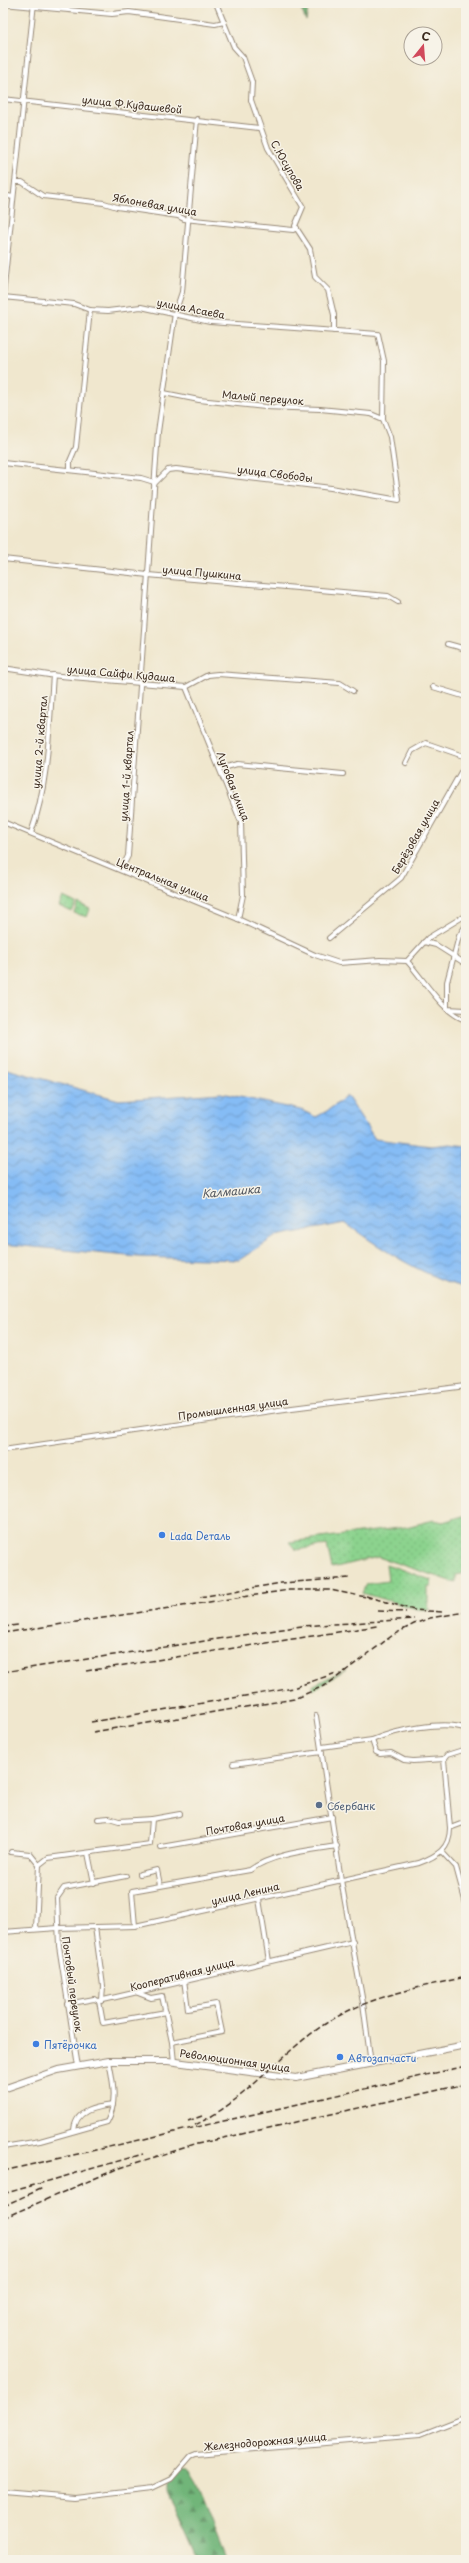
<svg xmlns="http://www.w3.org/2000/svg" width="469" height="2563" font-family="'Playpen Sans',sans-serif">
  <defs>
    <pattern id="grass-dots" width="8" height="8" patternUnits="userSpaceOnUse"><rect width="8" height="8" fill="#8cd38e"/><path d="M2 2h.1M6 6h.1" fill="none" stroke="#7ab57a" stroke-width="1.8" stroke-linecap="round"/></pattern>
    <pattern id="forest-firs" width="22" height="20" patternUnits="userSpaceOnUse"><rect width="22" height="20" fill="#71b579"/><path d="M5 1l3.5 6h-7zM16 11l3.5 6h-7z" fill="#5e9363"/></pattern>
    <pattern id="water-waves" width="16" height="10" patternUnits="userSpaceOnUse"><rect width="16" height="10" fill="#85bcf5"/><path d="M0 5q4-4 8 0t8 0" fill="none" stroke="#6e99c6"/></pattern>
  </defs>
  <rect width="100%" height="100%" fill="#f7f3e8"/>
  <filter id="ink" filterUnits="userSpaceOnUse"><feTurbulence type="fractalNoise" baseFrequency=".025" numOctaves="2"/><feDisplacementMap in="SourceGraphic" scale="8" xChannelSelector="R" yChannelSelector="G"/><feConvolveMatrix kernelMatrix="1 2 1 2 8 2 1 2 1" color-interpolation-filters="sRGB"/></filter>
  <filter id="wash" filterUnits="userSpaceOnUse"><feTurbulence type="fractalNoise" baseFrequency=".012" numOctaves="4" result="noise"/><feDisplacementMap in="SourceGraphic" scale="16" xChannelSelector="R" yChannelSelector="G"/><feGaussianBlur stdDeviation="0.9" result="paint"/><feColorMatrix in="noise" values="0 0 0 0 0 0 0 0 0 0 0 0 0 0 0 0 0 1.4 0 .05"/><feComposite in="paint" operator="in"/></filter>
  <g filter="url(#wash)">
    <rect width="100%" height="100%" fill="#f0e7ce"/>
    <g fill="url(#grass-dots)" stroke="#647e56">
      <path d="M63 897 76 903 72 912 59 906Z"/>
      <path d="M78 903 90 909 87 917 74 913Z"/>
      <path d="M466 1515V1573L456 1575V1583L378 1557 332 1568 327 1545 296 1550 289 1542 406 1527 434 1520 443 1522Z"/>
      <path d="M386 1564 431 1580V1587H428V1607L431 1610 417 1609 362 1593 366 1584 388 1581Z"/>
      <path d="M346 1669 313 1690 312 1686Z"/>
    </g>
    <g fill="url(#forest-firs)" stroke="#56704c">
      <path d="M299 3H309L306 21Z"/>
      <path d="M181 2472 189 2473 197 2486 227 2560H200L196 2557 167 2492V2485Z"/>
    </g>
    <path fill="url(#water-waves)" stroke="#60738a" d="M3 1068 119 1100 221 1093 301 1110 316 1117 327 1111 347 1096 375 1139 431 1146 450 1144 466 1146V1288C421 1275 383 1250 345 1223L276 1236 239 1260 138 1257 3 1244Z"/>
  </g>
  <g filter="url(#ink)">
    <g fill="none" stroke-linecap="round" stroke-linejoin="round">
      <g stroke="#968876" stroke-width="6">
        <g id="street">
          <path d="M216 3 234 47 243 57 252 82 251 100 268 148 303 207 295 226 310 249 315 277 328 290 334 315V331"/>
          <path d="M3 4 112 14 129 12 215 24 224 22"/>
          <path d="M3 99 259 128"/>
          <path d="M15 182H22L43 196 104 203 117 207 178 216 184 219 293 230 297 228"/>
          <path d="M3 195 13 197"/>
          <path d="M3 296 34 3"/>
          <path d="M3 297 74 304 90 310 108 311 141 307 210 322 378 334 384 361 383 419 390 437 399 500 331 488 176 469 168 470 154 484"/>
          <path d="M164 393 199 400 265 407 320 409 371 414 383 419"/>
          <path d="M3 463 141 478 154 482"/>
          <path d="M70 470V461L76 447 90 310"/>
          <path d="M3 559 148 575 388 596 398 602"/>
          <path d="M448 644 466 649"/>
          <path d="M3 668 49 675 186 687 208 675 218 674 340 683 353 691"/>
          <path d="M186 687 241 822 243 895 238 919"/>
          <path d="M433 687 466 697"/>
          <path d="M406 763 412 751 426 743 466 757"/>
          <path d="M220 769 237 764 343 774"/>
          <path d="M3 822 238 919 315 955 339 963 380 960 407 961"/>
          <path d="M31 833C49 783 49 728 53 675"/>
          <path d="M121 870 128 856 158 432 175 313 182 292 197 119"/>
          <path d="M466 925 459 936 447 982V1009L466 1010"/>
          <path d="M329 938 401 878 466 763"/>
          <path d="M424 942 436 945 466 964"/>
          <path d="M407 961C423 978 443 1014 466 1020"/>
          <path d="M407 961 428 938 466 915"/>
          <path d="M3 1450 292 1408 466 1386"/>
          <path d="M316 1716 341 1880 363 2003 371 2064"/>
          <path d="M372 1740C393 1731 445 1719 466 1729"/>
          <path d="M322 1747 372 1740 376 1752 380 1754 391 1753 404 1760 413 1761 444 1759 450 1828"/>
          <path d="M444 1759 447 1755 466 1749"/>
          <path d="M233 1764 322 1752"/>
          <path d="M98 1819 109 1818 119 1821 152 1819"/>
          <path d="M161 1847 332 1817"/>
          <path d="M11 1852 30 1854 39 1865"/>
          <path d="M442 1852 456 1867 466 1904"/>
          <path d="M88 1853 94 1883"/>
          <path d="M140 1874 157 1870 160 1885"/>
          <path d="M259 1899 269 1961"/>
          <path d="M135 1926 132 1891 250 1870C274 1853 308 1851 337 1846"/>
          <path d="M95 1927 103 1986 102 2001"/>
          <path d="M36 1929 39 1865 48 1858 150 1844 152 1819 180 1814"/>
          <path d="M3 1932 58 1928 135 1926 419 1863C437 1856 450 1849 450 1828L466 1822"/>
          <path d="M138 1993 151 1998 162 1996 172 2042 174 2062"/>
          <path d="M67 2004 94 1999 99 2001"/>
          <path d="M166 2012 103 2023 99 2001 353 1942"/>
          <path d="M172 2042 222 2032 216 2004 188 2009 184 1980"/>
          <path d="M78 2066 59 1946 57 1898 64 1888 126 1876"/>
          <path d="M74 2131C75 2110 95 2107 113 2105"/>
          <path d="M3 2147 40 2141 107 2122C118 2102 113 2082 109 2061"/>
          <path d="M3 2491 74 2497 152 2488 171 2479 191 2456 196 2454 420 2435 466 2417"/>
        </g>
      </g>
      <g stroke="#968876" stroke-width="8">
        <path id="secondary" d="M3 2089 58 2070 109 2061H168L296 2078 466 2045"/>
      </g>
      <use href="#street" stroke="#fff" stroke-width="4"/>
      <use href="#secondary" stroke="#fff" stroke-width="6"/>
      <g stroke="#3b2a1e" stroke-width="1.5" stroke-dasharray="6 3" stroke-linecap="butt">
        <path d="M366 1596 414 1610 442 1612"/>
        <path d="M200 1597 281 1583 350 1578"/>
        <path d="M378 1611 406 1612"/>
        <path d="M3 1627 18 1625"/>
        <path d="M3 1633 289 1590H330L371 1598"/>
        <path d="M86 1671 377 1626"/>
        <path d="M3 1672 302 1626 414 1619"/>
        <path d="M91 1722 293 1688 336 1673"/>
        <path d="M93 1732 294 1699 328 1684 393 1635 414 1624 430 1618 466 1612"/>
        <path d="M188 2121 202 2116"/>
        <path d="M195 2125C246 2101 279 2054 325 2024 368 1996 417 1988 466 1977"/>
        <path d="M3 2171 466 2066"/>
        <path d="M3 2194 143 2154"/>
        <path d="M3 2206 43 2188"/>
        <path d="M3 2218 119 2168 197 2144 466 2084"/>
      </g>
    </g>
  </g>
  <g fill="#3f7fe0" stroke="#f7f3e8" stroke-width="1.5">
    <circle cx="162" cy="1535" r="4"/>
    <circle cx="36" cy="2044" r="4"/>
    <circle cx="340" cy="2057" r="4"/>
  </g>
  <circle fill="#5c6f8a" stroke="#f7f3e8" stroke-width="1.5" cx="319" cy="1805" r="4"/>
  <g text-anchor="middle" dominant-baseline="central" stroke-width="3" stroke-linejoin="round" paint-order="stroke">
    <g font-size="10" fill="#3b2a1e" stroke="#f7f3e8">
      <text transform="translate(132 104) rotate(6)">улица Ф.Кудашевой</text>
      <text transform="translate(288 165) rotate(60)">С.Юсупова</text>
      <text transform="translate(155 204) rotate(10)">Яблоневая улица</text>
      <text transform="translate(191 308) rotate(11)">улица Асаева</text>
      <text transform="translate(263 397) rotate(5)">Малый переулок</text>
      <text transform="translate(275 473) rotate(7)">улица Свободы</text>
      <text transform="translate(202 572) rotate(5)">улица Пушкина</text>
      <text transform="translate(121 673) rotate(5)">улица Сайфи Кудаша</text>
      <text transform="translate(39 742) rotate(-85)">улица 2-й квартал</text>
      <text transform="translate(126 776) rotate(-86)">улица 1-й квартал</text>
      <text transform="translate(234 786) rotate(69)">Луговая улица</text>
      <text transform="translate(415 836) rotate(-60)">Берёзовая улица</text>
      <text transform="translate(163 879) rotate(22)">Центральная улица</text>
      <text transform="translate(233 1408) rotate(-8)">Промышленная улица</text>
      <text transform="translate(245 1824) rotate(-10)">Почтовая улица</text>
      <text transform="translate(245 1893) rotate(-13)">улица Ленина</text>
      <text transform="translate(182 1974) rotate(-14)">Кооперативная улица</text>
      <text transform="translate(73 1984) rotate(82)">Почтовый переулок</text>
      <text transform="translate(235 2060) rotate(8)">Революционная улица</text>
      <text transform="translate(265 2441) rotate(-5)">Железнодорожная улица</text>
    </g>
    <g font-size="10" fill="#366cbe" stroke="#f7f3e8" text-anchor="start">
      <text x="170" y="1535">Lada Dеталь</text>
      <text x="44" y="2044">Пятёрочка</text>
      <text x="348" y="2057">Автозапчасти</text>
    </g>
    <g font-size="10" fill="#4e5e75" stroke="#f7f3e8" text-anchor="start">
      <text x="327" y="1805">Сбербанк</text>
    </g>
    <g font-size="11" font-style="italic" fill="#51565e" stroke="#f7f3e8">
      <text transform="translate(231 1191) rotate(-5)">Калмашка</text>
    </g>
  </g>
  <rect width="469" height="2563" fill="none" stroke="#f7f3e8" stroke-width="16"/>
  <g transform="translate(423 46) rotate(17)"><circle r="19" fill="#f7f3e8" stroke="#aca397"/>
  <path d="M0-3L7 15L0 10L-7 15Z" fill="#d1495b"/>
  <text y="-6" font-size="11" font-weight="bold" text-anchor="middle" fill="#3b2a1e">С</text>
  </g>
</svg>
